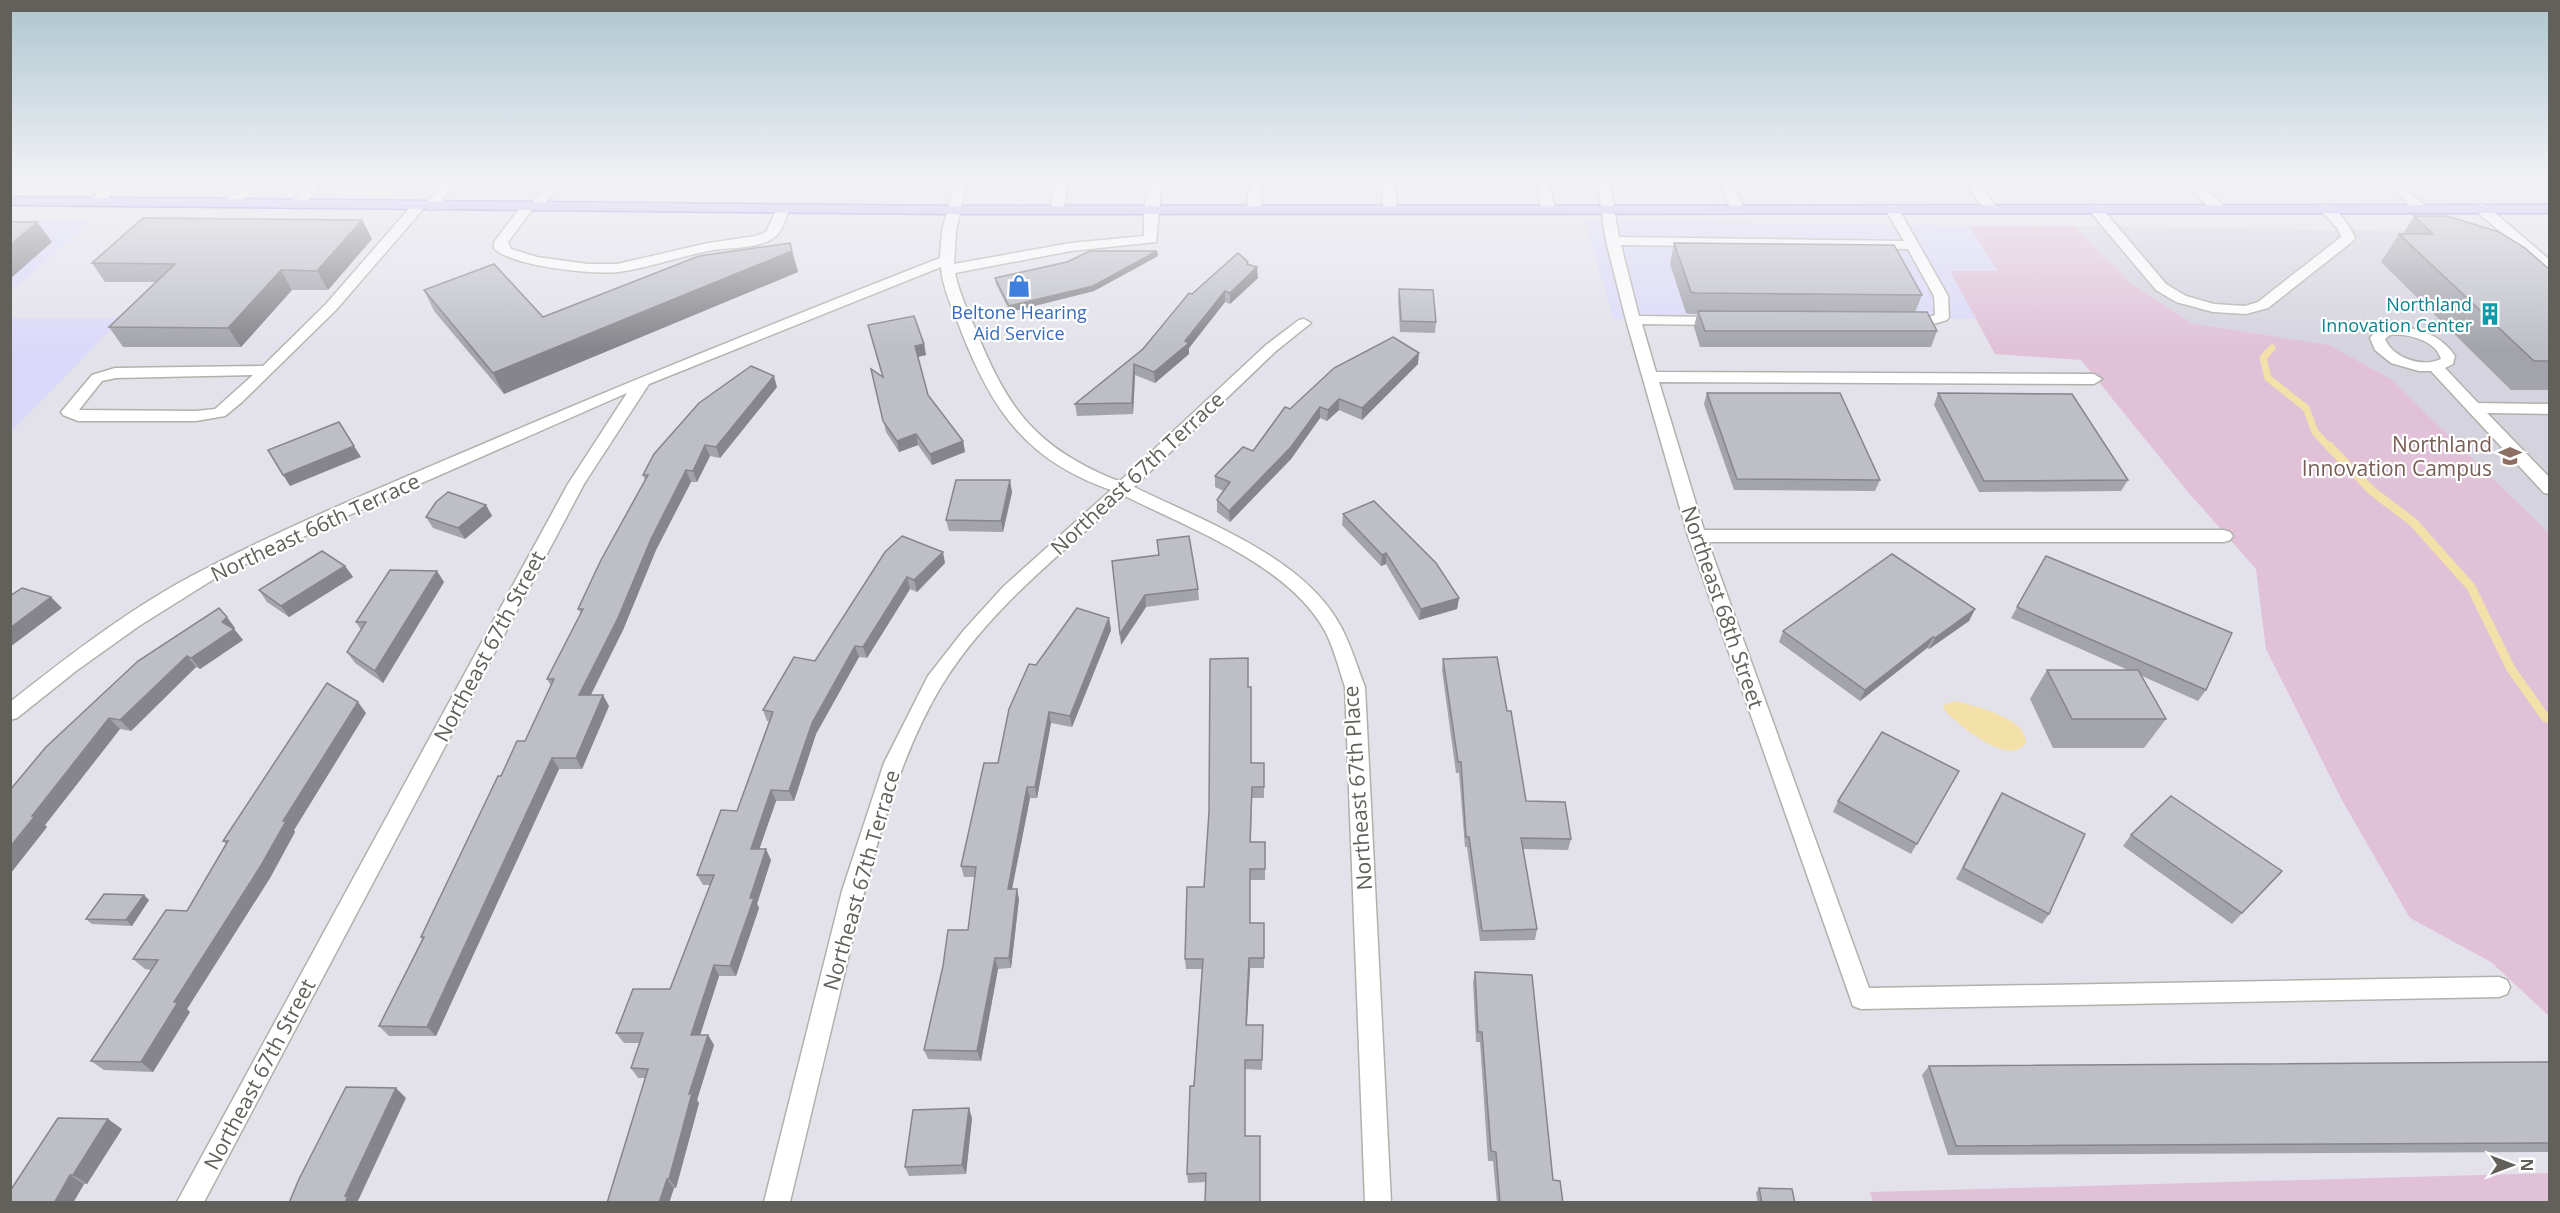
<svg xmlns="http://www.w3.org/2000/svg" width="2560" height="1213" font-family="'Open Sans',sans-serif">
  <rect width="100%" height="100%" fill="#e3e2eb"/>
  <g fill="#dbd9f9">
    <path d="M2022 180H2319L2329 190 2027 186Z"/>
    <path d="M11 220 93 221 11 291Z"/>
    <path d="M1584 220 1969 226 1998 271H1951L1976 319H1614Z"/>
    <path d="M11 318H122L11 432Z"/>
  </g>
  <path fill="#d4d3de" d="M2073 226 2481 232 2549 291V533L2391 379 2329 345 2192 323 2131 283Z"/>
  <g fill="#e0c1d7">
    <path d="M1969 226H2073L2131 283 2192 323 2329 345 2391 379 2549 533V1016L2491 962 2410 918 2343 802 2266 649 2256 569 2188 492 2081 360 1995 354 1950 271H1998Z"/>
    <path d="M2550 1173 2549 1202H1873L1870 1192Z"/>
  </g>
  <path fill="#f4e0a9" d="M1957 701C1977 707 2027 718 2026 743 2009 767 1962 727 1947 713L1943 707 1945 704Z"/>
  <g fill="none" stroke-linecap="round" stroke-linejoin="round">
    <path stroke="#f4e0a9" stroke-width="7" d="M2272 348 2263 358 2268 378 2306 408 2315 432 2330 448"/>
    <path stroke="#f4e0a9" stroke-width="9" d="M2329 446 2372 491 2413 522 2471 587 2511 669 2545 717 2550 719"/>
    <g stroke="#b1b1ab" stroke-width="3">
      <g id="minor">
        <path d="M115 180H128L101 205H91L90 202 91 199Z"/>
        <path d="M249 180H262L236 207H226L225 204 226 201Z"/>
        <path d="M312 180H325L301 208H291L290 205 291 202Z"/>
        <path d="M445 180H457L436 209 431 210 425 207 336 310 242 402 225 416 196 421H78L63 415 61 412 92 375 115 368 263 366 326 304 414 203 419 202 425 205ZM253 375 215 409 196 411 79 410 102 381 116 378Z"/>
        <path d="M551 180H563L540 210H532L508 242 511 249 537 257 588 264H617L708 243 756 236 766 232 778 206 783 205 790 209C786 217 782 232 775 237 758 250 728 247 708 251 678 257 648 268 618 272 594 275 509 266 494 248V242L523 204H531Z"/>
        <path d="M955 180H967L956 231 954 264 1071 243 1144 236V209L1150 180H1162L1156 242 1071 251 955 273C959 293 969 314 977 333 1008 409 1035 446 1113 479L1120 481 1266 345 1299 320 1304 319 1311 323 1276 351 1134 487C1201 520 1305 557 1341 627 1351 645 1357 667 1365 687L1391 1202H1365L1345 687C1339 669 1334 648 1325 631 1289 565 1189 528 1125 496 1061 554 988 610 942 685 894 764 868 874 847 963 828 1043 809 1122 790 1202H764L842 891 884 763 928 676 964 630 1003 587 1111 490C1026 461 991 409 960 328 953 309 942 287 941 267L649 384 584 484 204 1202H177L568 484 627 393 358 511 214 579 139 626 76 671 17 718 10 720V702C71 654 134 605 203 570 294 523 389 484 483 444 634 379 787 318 940 258L942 231Z"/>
        <path d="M1056 180H1068L1064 209 1057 213 1050 209Z"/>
        <path d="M1250 180H1262L1261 209 1254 213 1247 209Z"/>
        <path d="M1382 180H1394L1397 208 1395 211 1390 212 1383 208Z"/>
        <path d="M1536 180H1548L1555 208 1553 211 1548 212 1541 208Z"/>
        <path d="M1597 180H1609L1619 237 1904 241 1885 209 1892 205 1897 206 1948 296 1949 317 1947 320 1927 326 1902 325 1900 322 1902 319 1926 318 1935 315 1934 296 1908 249 1621 245 1639 316 1717 317 1724 321 1717 325 1642 324 1656 372 2094 374 2102 379 2094 384 1659 382 1704 530H2224L2230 532 2233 536 2230 540 2224 542H1708L1869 988 2499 977 2507 980 2510 987 2507 994 2499 997 1861 1009 1853 1006 1688 536 1626 320 1606 241Z"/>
        <path d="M1719 180H1731L1743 207 1741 210H1731Z"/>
        <path d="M1963 180H1975L1998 209 1996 212H1986Z"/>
        <path d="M2185 180H2198L2222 205 2224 208 2222 211H2212Z"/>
        <path d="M2382 180H2395L2428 208 2421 212 2416 211Z"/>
        <path d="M2325 204C2338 208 2350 226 2355 238L2353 241 2268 308 2246 314 2213 312 2176 302 2156 290 2088 209 2095 205 2100 206 2166 284 2186 296 2214 304 2245 306 2258 302 2341 237 2338 229 2318 208Z"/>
        <path d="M2481 204 2486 205 2550 260V271L2545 270 2476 211 2474 208Z"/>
        <path d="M2396 326C2421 329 2441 335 2455 356L2453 364 2445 368 2478 403 2550 404V414L2487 413 2550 478V494L2544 493 2431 371H2419L2391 363 2375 350 2370 338C2377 329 2385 327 2396 326ZM2390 335C2407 333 2436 340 2441 359 2422 368 2393 358 2385 339Z"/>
      </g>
    </g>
    <g stroke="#6967df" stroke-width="3">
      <path id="major" d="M10 197 952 206 2550 205V213L952 214 10 205Z"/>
    </g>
    <use href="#minor" fill="#fff" fill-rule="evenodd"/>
    <use href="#major" fill="#b8aef5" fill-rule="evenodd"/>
  </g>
  <g fill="#a3a3ab">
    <path d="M2414 216 2550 270V390H2511L2381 262 2399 234H2403Z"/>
    <path d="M362 220 372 239 328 290H292L241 347H123L109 327 155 282H105L92 263Z"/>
    <path d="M790 243 798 272 504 394 434 311 424 290 543 317Z"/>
    <path d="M1674 243 1922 295 1915 312 1937 331 1931 347H1700L1694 327 1697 314H1689L1686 313 1670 264Z"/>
    <path d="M1158 256 1094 291 1010 312 996 284 995 278Z"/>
    <path d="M1248 264 1258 278 1230 304 1225 302 1189 348V354L1155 383 1135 375 1133 414 1077 416 1075 404 1143 349 1192 294Z"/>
    <path d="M1399 289 1436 322 1435 333 1400 332 1398 300Z"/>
    <path d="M924 344 926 355 918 357 928 395 963 441 965 452 932 465 918 445 899 452 886 432 871 369 882 376Z"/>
    <path d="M1418 364 1362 420 1339 410 1327 421 1320 418 1291 459 1230 522 1217 512V500L1224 491 1215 487V476L1253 451 1290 409Z"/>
    <path d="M777 387 720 458 710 456 697 482H691L656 550 623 630 591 695 609 706 582 769H559L436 1036H389L379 1026 422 939 421 937 501 776 525 741 551 686 547 679 581 613 578 609 645 480 643 475Z"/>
    <path d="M1707 393 1880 480 1875 491 1734 490 1704 404Z"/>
    <path d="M1938 393 2128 480 2121 491 1979 492 1934 405Z"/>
    <path d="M1012 492 1003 532 949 531 946 520Z"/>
    <path d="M486 505 492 516 465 539 433 528 426 517Z"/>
    <path d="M1343 514 1459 598 1457 609 1419 620 1386 564 1381 566 1342 525Z"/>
    <path d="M1157 540 1198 589 1199 600 1146 607 1121 645 1159 556Z"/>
    <path d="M885 552 945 563 917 592 910 589 867 658 859 657 816 734 794 801H776L759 849 771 860 757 904 759 908 736 976H719L700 1035H708L714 1045 697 1100 699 1103 676 1188H674L669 1203H607L646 1078H638L631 1068 640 1043H624L616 1033 670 989 710 885H703L697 875 737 811 769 721H767L763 710 815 661Z"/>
    <path d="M2046 556 2206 690 2198 701 2142 676 2166 719 2144 748H2053L2030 699 2047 670H2128L2011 618Z"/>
    <path d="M345 566 353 577 289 617 267 602 259 590Z"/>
    <path d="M444 582 383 683 355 663 347 652 361 630 356 622Z"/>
    <path d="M1975 609 1969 621 1929 649 1927 648 1860 701 1779 642 1783 631Z"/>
    <path d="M1109 618 1111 630 1072 727 1051 723 1037 798H1030L1012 889 1019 899 1011 968 998 969 981 1061 928 1059 924 1050 968 930 975 877H964L961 866 998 763 1036 665Z"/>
    <path d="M235 628 234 629 243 640 200 669 196 667 131 731 120 729 45 825 47 827 10 874 138 661Z"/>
    <path d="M1443 659 1507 711 1526 801 1571 839 1568 850 1523 849 1537 929 1535 940 1480 941 1467 847H1465L1459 773H1456L1442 670Z"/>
    <path d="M366 713 294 830 295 832 270 878 187 1009 190 1012 153 1072 104 1070 91 1061 151 970 145 969 133 959 187 911 226 844 223 841Z"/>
    <path d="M1251 763H1264V798H1252L1251 842H1265V880H1250V923H1264V968H1250L1247 1025H1263L1262 1070 1245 1069 1206 1182 1188 1183 1187 1174 1202 969H1186L1185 959 1204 887 1209 812Z"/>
    <path d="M1959 771 1911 854 1833 812 1838 801Z"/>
    <path d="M2002 793 2049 914 2042 924 1956 879 1995 804Z"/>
    <path d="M2131 835 2282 871 2232 924 2123 846Z"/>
    <path d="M149 900 132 926 92 924 86 919Z"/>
    <path d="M1475 972 1553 1180 1563 1203H1497L1493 1161H1488L1480 1042H1476L1473 983Z"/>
    <path d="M2550 1065V1152L1948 1155 1922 1075 1929 1066Z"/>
    <path d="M972 1118 966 1174 909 1176 905 1167Z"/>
    <path d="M122 1129 87 1184H84L73 1203H10Z"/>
    <path d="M1759 1188 1795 1203H1758L1756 1193Z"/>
  </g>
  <g fill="#85858b">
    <path d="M362 220 372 239 328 290 317 271Z"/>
    <path d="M37 222 52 242 10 279V245Z"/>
    <path d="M792 251 798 272 504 394 493 373Z"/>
    <path d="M1157 251 1158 256 1094 291 1010 312 1009 306Z"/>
    <path d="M1257 267 1258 278 1230 304V293Z"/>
    <path d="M281 270 292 290 241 347 228 328Z"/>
    <path d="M1225 291V302L1189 348V354L1155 383 1154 372 1185 341Z"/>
    <path d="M924 344 926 355 917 357 915 346Z"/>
    <path d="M1419 353 1418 364 1362 420V408Z"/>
    <path d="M1134 364 1135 375 1133 414 1132 403Z"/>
    <path d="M774 376 777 387 720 458 716 447Z"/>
    <path d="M1339 399V410L1327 421 1328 410Z"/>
    <path d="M1320 407V418L1291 459 1230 522 1229 511Z"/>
    <path d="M916 434 918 445 899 452 897 441Z"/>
    <path d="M963 441 965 452 932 465 930 454Z"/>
    <path d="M705 445 710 456 697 482 693 471Z"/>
    <path d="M354 446 361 457 290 486 283 475Z"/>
    <path d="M686 470 691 482 656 550 623 630 585 706 579 695 651 539Z"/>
    <path d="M1010 480 1012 492 1003 532 1001 521Z"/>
    <path d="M486 505 492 516 465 539 458 528Z"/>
    <path d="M943 552 945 563 917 592 914 580Z"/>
    <path d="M1386 553V564L1381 566 1382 555Z"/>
    <path d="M345 566 353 577 289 617 281 606Z"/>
    <path d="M437 571 444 582 383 683 375 671Z"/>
    <path d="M907 577 910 589 867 658 863 647Z"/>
    <path d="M1145 595 1146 607 1121 645 1120 634Z"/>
    <path d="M51 597 62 608 10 647V628Z"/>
    <path d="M1459 598 1457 609 1419 620 1421 609Z"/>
    <path d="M1975 609 1969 621 1929 649 1935 638Z"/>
    <path d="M227 617 235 628 234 629 243 640 200 669 191 658Z"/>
    <path d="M1109 618 1111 630 1072 727 1070 716Z"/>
    <path d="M1933 637 1927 648 1860 701 1865 690Z"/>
    <path d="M855 646 859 657 816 734 794 801 789 791 812 723Z"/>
    <path d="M187 656 196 667 131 731 120 720Z"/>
    <path d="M603 695 609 706 582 769 576 758Z"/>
    <path d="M358 702 366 713 294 830 295 832 270 878 187 1009 190 1012 153 1072 141 1062 174 1002 283 821Z"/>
    <path d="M1049 712 1051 723 1037 798 1035 787Z"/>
    <path d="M109 718 120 729 45 825 47 827 10 874V847L32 816Z"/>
    <path d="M552 758 559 769 436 1036 427 1027Z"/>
    <path d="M1027 787 1030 798 1010 899 1008 889Z"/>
    <path d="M771 790 776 801 756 859 751 849Z"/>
    <path d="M766 849 771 860 757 904 759 908 736 976 730 966 750 898Z"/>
    <path d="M1017 889 1019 899 1011 968 1009 958Z"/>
    <path d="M144 895 149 900 132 926 126 920Z"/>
    <path d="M995 958 998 969 981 1061 977 1051Z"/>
    <path d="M1249 958 1250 968 1246 1035V1025Z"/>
    <path d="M714 965 719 976 697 1045 691 1035Z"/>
    <path d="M708 1035 714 1045 697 1100 699 1103 676 1188 669 1179 689 1094Z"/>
    <path d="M396 1088 406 1098 357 1203H345V1196Z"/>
    <path d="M969 1108 972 1118 966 1174 962 1165Z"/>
    <path d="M108 1119 122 1129 87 1184 73 1175Z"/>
    <path d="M70 1175 84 1184 73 1203H54Z"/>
    <path d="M667 1179 674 1188 669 1203H659Z"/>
  </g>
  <g fill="#bebec7" stroke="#85858b" stroke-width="1.5">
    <path d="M2414 216H2447L2499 232 2525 248 2550 270V361H2534L2399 234H2433Z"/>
    <path d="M143 218 362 220 317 271 281 270 228 328 109 327 175 264 92 263Z"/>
    <path d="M10 222H37L10 245Z"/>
    <path d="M790 243 792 251 493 373 424 290 494 264 543 317 699 256Z"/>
    <path d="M1674 243 1894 245 1922 295 1695 293 1691 292Z"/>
    <path d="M1090 251H1157L1093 286 1009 306 995 278 1067 262Z"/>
    <path d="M1238 253 1248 262 1247 264 1257 267 1230 293 1225 291 1185 341 1189 343 1154 372 1134 364 1132 403 1075 404 1143 349 1189 293 1192 294Z"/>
    <path d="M1399 289 1433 290 1436 322 1401 321Z"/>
    <path d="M1698 311 1927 312 1937 331H1705Z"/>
    <path d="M914 316 924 344 915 346 928 395 963 441 930 454 916 434 897 441 883 421 871 369 883 377 868 325Z"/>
    <path d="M1393 337 1419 353 1362 408 1339 399 1328 410 1320 407 1291 447 1229 511 1217 500 1230 482 1215 476 1243 447 1253 451 1285 407 1290 409 1334 368Z"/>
    <path d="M751 366 774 376 716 447 705 445 693 471 686 470 651 539 618 618 579 695H603L576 758H552L427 1027 379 1026 424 937H421L498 776H501L517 741H525L554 679H547L583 609H578L601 560 648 475H643L654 454 699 403Z"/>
    <path d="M1707 393H1840L1880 480 1737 479Z"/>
    <path d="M1938 393 2072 394 2128 480 1984 481Z"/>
    <path d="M339 422 354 446 283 475 268 450Z"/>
    <path d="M956 480H1010L1001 521 946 520Z"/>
    <path d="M448 492 486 505 458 528 426 517 436 502Z"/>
    <path d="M1374 501 1436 563 1459 598 1421 609 1386 553 1382 555 1343 514Z"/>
    <path d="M902 536 943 552 914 580 907 577 863 647 855 646 812 723 789 791 771 790 751 849H766L750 898H754L730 966 714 965 691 1035H708L689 1094 692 1093 669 1179H667L659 1203H607L648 1069 631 1068 643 1033H616L633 989H670L714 875H697L721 810 737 811 773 712 763 710 794 657 815 661 885 552Z"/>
    <path d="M1189 536 1198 589 1145 595 1120 634 1112 561 1159 555 1157 540Z"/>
    <path d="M322 551 345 566 281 606 259 590Z"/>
    <path d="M1892 554 1975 609 1935 638 1933 637 1865 690 1783 631Z"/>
    <path d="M2046 556 2232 633 2206 690 2017 607Z"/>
    <path d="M390 570 437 571 375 671 347 652 366 622H356Z"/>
    <path d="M22 588 51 597 10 628V596Z"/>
    <path d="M219 608 227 617 222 622 234 629 191 658 187 656 120 720 109 718 32 816H35L10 847V790L46 747 138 661Z"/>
    <path d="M1077 608 1109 618 1070 716 1049 712 1035 787H1027L1008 889H1017L1009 958H995L977 1051 924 1050 943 966 948 930H968L976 867 961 866 984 763H998L1009 709 1029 664 1036 665Z"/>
    <path d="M1497 657 1507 711H1511L1526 801 1565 802 1571 839 1521 838 1537 929 1482 931 1469 837H1466L1461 762H1458L1443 659Z"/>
    <path d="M1248 658V687H1251V763H1264V787H1252L1250 842H1265V869H1250V923H1264V958H1249L1246 1025H1263L1262 1060H1245V1136H1260V1203H1205L1206 1173 1187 1174 1190 1086H1194L1203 959H1185L1187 887H1204L1209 812 1210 659Z"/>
    <path d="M2047 670H2138L2166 719H2072Z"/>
    <path d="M327 683 358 702 283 821H286L260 867 174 1002H178L141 1062 91 1061 158 960 133 959 166 910 187 911 228 841H223Z"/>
    <path d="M1882 732 1959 771 1917 844 1838 801Z"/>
    <path d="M2002 793 2085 834 2049 914 1963 868Z"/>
    <path d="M2171 796 2282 871 2242 913 2131 835Z"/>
    <path d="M104 894 144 895 126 920 86 919Z"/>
    <path d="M1475 972 1532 975 1553 1180 1560 1181 1563 1203H1500L1496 1152 1491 1151 1482 1032H1478Z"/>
    <path d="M2548 1062 2550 1065V1143L1956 1146 1929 1066Z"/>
    <path d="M346 1087 396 1088 345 1196H348L345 1203H289L299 1179Z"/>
    <path d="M969 1108 962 1165 905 1167 913 1110Z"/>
    <path d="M58 1118 108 1119 73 1175H70L54 1203H10V1191Z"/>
    <path d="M1759 1188 1792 1189 1795 1203H1762Z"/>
  </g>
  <linearGradient id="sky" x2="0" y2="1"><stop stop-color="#adc6cf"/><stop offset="0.52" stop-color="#f2f2f6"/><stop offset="1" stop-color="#f2f2f6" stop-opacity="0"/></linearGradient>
  <rect width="2560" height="349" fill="url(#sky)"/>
  <defs>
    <g id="shop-bare" transform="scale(1.8)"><path d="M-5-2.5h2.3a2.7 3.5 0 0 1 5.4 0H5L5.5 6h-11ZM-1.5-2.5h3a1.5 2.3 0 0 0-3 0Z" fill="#3f7fe0" stroke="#fff" stroke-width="2.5" paint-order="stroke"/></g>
    <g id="building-bare" transform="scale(1.8)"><path d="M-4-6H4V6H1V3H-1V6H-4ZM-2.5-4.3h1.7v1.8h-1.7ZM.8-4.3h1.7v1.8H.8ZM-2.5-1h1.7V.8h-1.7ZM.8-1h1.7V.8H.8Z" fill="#0f9aa8" stroke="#fff" stroke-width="2.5" paint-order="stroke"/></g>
    <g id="school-bare" transform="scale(1.8)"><path d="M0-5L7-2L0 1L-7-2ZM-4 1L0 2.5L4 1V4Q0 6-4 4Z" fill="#8d6e63" stroke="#fff" stroke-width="2.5" paint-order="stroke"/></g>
  </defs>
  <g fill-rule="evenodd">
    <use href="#shop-bare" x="1019" y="286"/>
    <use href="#building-bare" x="2490" y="314"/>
    <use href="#school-bare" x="2510" y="456"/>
  </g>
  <g text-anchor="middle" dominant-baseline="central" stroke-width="4.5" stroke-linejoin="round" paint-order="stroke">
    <g font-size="18" fill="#0d838f" stroke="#fff" text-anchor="end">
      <text x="2472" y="304">Northland<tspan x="2472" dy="21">Innovation Center</tspan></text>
    </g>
    <g font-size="18" fill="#366cbe" stroke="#fff">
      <text x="1019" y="312">Beltone Hearing<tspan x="1019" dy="21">Aid Service</tspan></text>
    </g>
    <g font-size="21" fill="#785e54" stroke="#fff" text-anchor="end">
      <text x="2492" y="444">Northland<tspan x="2492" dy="24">Innovation Campus</tspan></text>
    </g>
    <g font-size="21" fill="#61605a" stroke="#fff">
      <text transform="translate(1137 473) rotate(-43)">Northeast 67th Terrace</text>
      <text transform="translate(315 527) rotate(-25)">Northeast 66th Terrace</text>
      <text transform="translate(1723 607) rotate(71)">Northeast 68th Street</text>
      <text transform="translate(489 646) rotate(-62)">Northeast 67th Street</text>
      <text transform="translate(1357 788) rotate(-94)">Northeast 67th Place</text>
      <text transform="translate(861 880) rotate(-74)">Northeast 67th Terrace</text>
      <text transform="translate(259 1074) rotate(-62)">Northeast 67th Street</text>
    </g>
  </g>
  <rect width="2560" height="1213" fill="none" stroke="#61605a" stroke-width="24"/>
  <g transform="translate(2512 1165) rotate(90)" stroke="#ffffff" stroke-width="4.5" paint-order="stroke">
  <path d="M0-4.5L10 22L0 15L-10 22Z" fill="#61605a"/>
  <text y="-9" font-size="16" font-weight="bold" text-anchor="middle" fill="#61605a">N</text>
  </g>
</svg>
